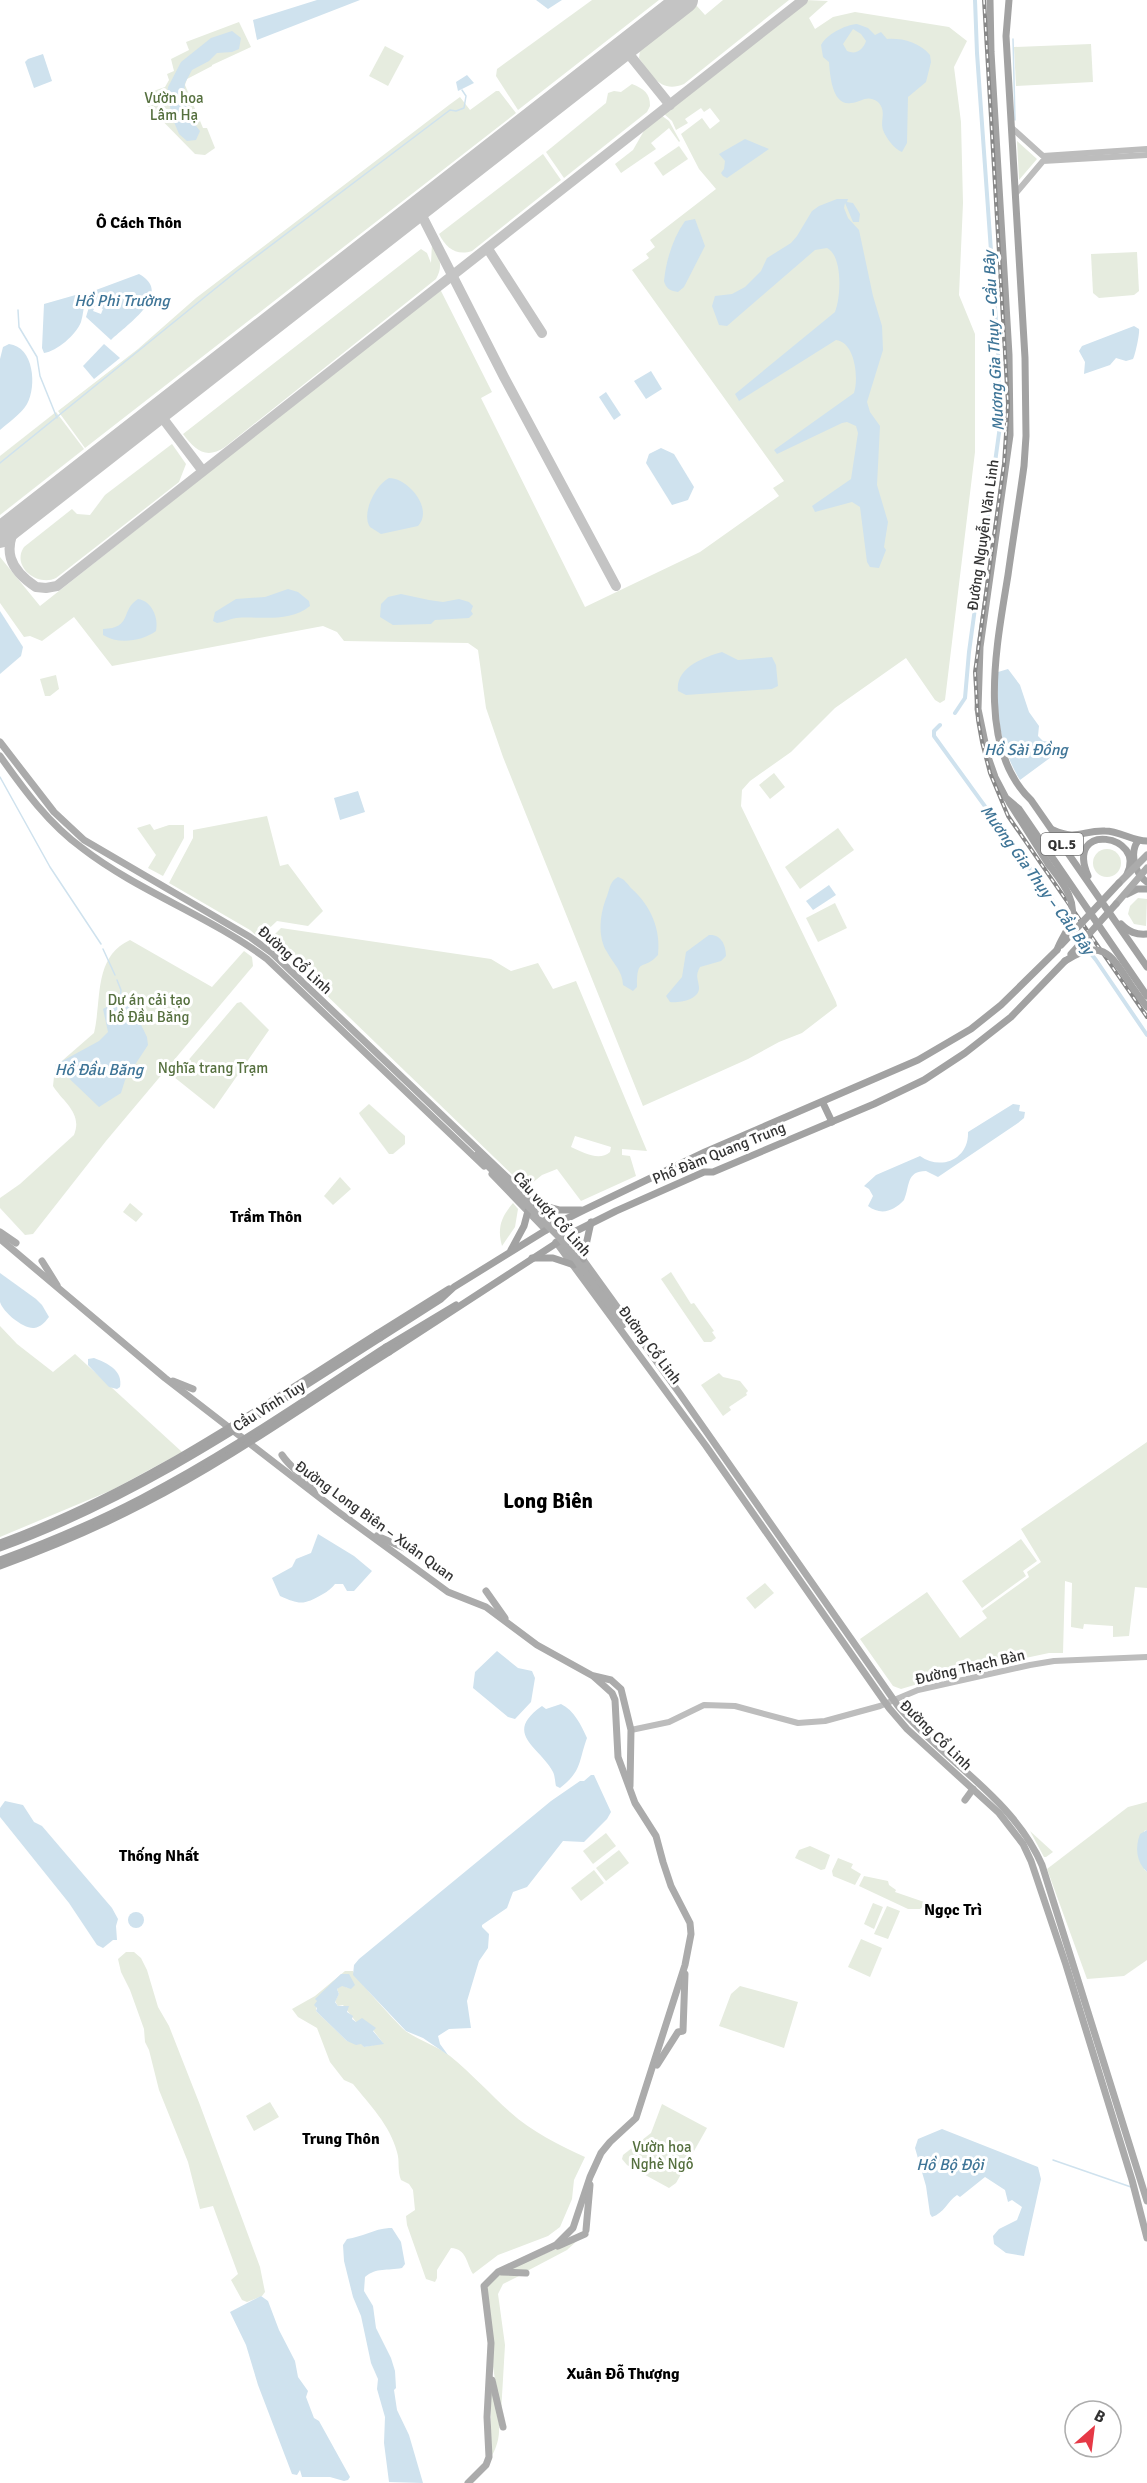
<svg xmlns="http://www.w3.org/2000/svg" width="1147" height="2483" font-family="Signika,sans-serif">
  <rect width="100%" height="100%" fill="#fff"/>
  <g fill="#e6ecdf" fill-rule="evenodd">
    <path d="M592 0H659L518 110 496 76 497 69Z"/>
    <path d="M723 0H789L684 84C661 94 651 75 639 58L640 50 696 5 705 15Z"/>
    <path d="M805 0 828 1 809 18 815 29 833 17 855 12 949 27 967 41 954 67 961 122 963 203 959 295 975 334V452L945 700 940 703 935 700 906 658 835 708 791 752 750 781 742 790 741 806 836 1002 837 1006 802 1033 779 1042 748 1059 643 1106 503 757 486 708 478 650 468 643 344 641 337 632 323 626 112 666 74 617 42 641 30 636 24 637 0 603V557L40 606 440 289 492 392 481 398 585 607 700 552 779 496 773 488 784 481 632 270 649 258 646 254 655 247 650 240 716 189 699 169 681 134 702 118 710 129 720 121 710 108 704 112 701 108 685 119 688 123 676 130 672 121 663 113Z"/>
    <path d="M239 22 251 47 212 65V66L187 79 185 85 203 128H207L215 148 205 155 195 154 146 104 142 95 165 87 169 80 167 74 174 71 171 59 189 50 186 42Z"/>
    <path d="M1091 44 1093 82 1016 86 1014 47Z"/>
    <path d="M385 46 404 56 388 86 369 76Z"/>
    <path d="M632 84C644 89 650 93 650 106L647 112 564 178 546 152 606 103 608 93 614 91 621 92Z"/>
    <path d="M496 91H499L516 113 85 448 58 411 138 349 196 298 449 105 460 97 470 110Z"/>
    <path d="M661 115 669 121 680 141 679 142 669 128 651 143 656 149 621 173 615 164 633 150 645 129Z"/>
    <path d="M1017 141 1037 159 1019 180V179Z"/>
    <path d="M679 146 688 159 663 176 654 163Z"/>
    <path d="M543 154 561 180 472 251C456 256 446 248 439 234Z"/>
    <path d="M432 243C439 256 444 265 436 279L225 447C206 460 195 450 183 434L421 249 427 253 431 263Z"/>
    <path d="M1137 252 1139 291 1134 295 1099 298 1093 293 1091 254Z"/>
    <path d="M56 412 84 449 0 515V456Z"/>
    <path d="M172 444 186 464 179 482 56 578C37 587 11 566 24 547L72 509 77 514 90 515 105 495Z"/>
    <path d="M56 675 59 689 50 696H45L40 679Z"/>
    <path d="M774 773 785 787 770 799 759 785Z"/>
    <path d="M267 816 280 866 288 864 323 911 308 926 277 921 259 938 250 930 169 883 193 838V830Z"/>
    <path d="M150 824 154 830 169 825H184V838L163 876 148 868 156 855 137 828Z"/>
    <path d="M838 828 854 850 800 889 785 867Z"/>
    <circle cx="1107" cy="863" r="14"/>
    <path d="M1138 898 1147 899 1146 926 1134 924 1128 914 1130 906Z"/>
    <path d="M835 903 847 928 818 942 806 918Z"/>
    <path d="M281 928 491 959 511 971 538 963 553 989 576 981 647 1151 622 1149V1155L630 1156 636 1176 581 1201 557 1169 542 1175 526 1188 291 961 268 941ZM575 1136 611 1147 610 1152C599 1162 583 1152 571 1147Z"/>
    <path d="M130 940 212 987 244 951 252 957 253 966 106 1141 33 1234 25 1235 0 1208V1198L20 1184 74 1135C83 1113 63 1102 53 1086L55 1067 94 1033C102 1000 93 957 130 940Z"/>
    <path d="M241 1002 269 1030 214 1109 174 1077 237 1003Z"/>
    <path d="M369 1104 405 1136V1144L393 1154H389L360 1115 359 1113Z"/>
    <path d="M340 1177 351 1189 333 1205 324 1196Z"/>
    <path d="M130 1203 143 1214 136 1222 123 1212Z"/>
    <path d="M513 1203 518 1209 515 1227 502 1246C497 1228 501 1217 513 1203Z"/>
    <path d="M671 1272 691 1304 694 1303 714 1331 712 1332 716 1338 711 1342H704L661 1279Z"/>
    <path d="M0 1326 17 1344 53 1372 75 1354 182 1452 112 1490 0 1537Z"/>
    <path d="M719 1373 723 1377 740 1381 748 1391 746 1393 747 1395 729 1407 731 1410 723 1416 701 1385Z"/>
    <path d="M1147 1442V1588L1135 1587 1129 1636 1113 1637V1626L1084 1624 1083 1629 1071 1627 1072 1583 1065 1581 1063 1653H1049L951 1674 901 1689 893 1686 860 1639 927 1592 960 1638 987 1618 982 1611 1029 1577 1027 1572 1041 1562 1021 1529Z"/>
    <path d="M1021 1539 1037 1561 1023 1571 1026 1576 982 1608 962 1581Z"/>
    <path d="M765 1583 774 1593 755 1609 746 1598Z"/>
    <path d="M1147 1802V1830L1144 1831V1869L1147 1872V1960L1124 1976 1087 1979 1047 1869 1128 1807Z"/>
    <path d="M1030 1831 1053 1852 1046 1857H1044Z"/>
    <path d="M606 1833 616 1846 593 1864 583 1851Z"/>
    <path d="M810 1846 830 1855 825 1869 821 1870 795 1858 799 1850Z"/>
    <path d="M619 1850 629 1863 606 1881 596 1868Z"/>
    <path d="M838 1858 853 1864 851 1868 861 1874 855 1885 833 1876 832 1871Z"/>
    <path d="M594 1870 604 1883 581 1901 571 1888Z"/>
    <path d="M864 1876 888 1881 889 1885 896 1890 895 1892 927 1903 920 1909H908L859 1886Z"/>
    <path d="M873 1903 883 1907 874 1929 864 1924Z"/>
    <path d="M887 1906 900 1911 888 1939 874 1934Z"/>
    <path d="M861 1939 882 1948 870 1977 848 1967Z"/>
    <path d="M126 1952H134L141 1958 147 1970 158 2007 169 2026 200 2105 260 2267 265 2292 262 2296 247 2302 242 2300 231 2280 238 2274 213 2206 200 2209 188 2162 159 2090 149 2050 145 2042 144 2029 130 1990 121 1972 118 1959Z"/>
    <path d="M345 1971H353C354 1976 400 2027 407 2032 421 2041 437 2046 450 2056 472 2074 490 2094 510 2112 532 2132 559 2145 585 2157L574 2180 572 2199 560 2227 548 2236 498 2255 473 2274C466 2263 467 2249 451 2248L437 2270V2278L435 2282 426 2279 407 2225 406 2216 415 2210 413 2190 409 2184 401 2180C397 2170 400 2161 397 2152 390 2125 369 2104 353 2084L344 2080 330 2062 317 2028 298 2017 292 2009 315 1996ZM339 1978 348 1988 342 1985 337 1989 339 1994 335 2001 338 2006 343 2005 356 2022 375 2028 373 2030 383 2043 364 2047 361 2043 347 2041 316 2011 317 2001Z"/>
    <path d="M740 1986 798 2002 784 2048 719 2026 731 1994Z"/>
    <path d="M270 2102 279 2117 254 2131 246 2116Z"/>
    <path d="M662 2104 707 2128 676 2183 669 2188 627 2165 622 2159 623 2155 651 2133Z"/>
    <path d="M579 2239 567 2250 529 2270 505 2271Z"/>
    <path d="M497 2274 521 2275 503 2284 498 2294 505 2345 501 2413C497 2394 481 2299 488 2284 490 2281 495 2277 497 2274Z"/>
    <path d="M491 2383C497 2409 506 2434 491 2457Z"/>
  </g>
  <g fill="#cfe2ee" fill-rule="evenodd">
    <path d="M317 0H360L257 40 253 20Z"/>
    <path d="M536 0H562L548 9Z"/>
    <path d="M857 24 868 28 875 35 881 32 887 39C902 38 919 42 930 55L931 62 926 82 908 97 907 143 902 152C895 150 886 138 883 130 880 119 887 112 878 102 866 94 863 102 851 103 832 106 830 75 829 62L823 57 821 45C827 34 845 25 857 24ZM853 29 861 34 866 41C863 50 856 55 847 51L843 44Z"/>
    <path d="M232 31 241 38 239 49 232 52 217 53 209 61 192 70 185 83 184 94 189 117 200 131 196 140 187 141 179 134 174 122 167 95 168 87 181 62 211 38Z"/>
    <path d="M43 54 52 81 34 88 25 62 28 59Z"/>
    <path d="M467 75 474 83 458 91 456 82Z"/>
    <path d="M745 139 769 149 727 178 723 176 721 173 724 169 725 161 719 154Z"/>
    <path d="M837 199H848L847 202 853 203 860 214 859 222H853L845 203 844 208 848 218 859 230 873 296 882 326 883 350 867 402 870 412 880 426 877 485 888 522 884 547 886 550 879 568 870 567 867 562 860 507 852 502 815 512 812 506 851 479 858 433 856 426 847 422 842 423 777 454 774 450 854 393C859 378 855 342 836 340L739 401 735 394 835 312C841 297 843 256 827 248L815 250 727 326 719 325 712 306 715 296 732 294 745 287 761 271 767 258 791 243 797 236 812 211 819 206Z"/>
    <path d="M695 219 705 246 684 287 678 292C671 291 666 289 664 281 666 260 673 238 685 221Z"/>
    <path d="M139 274C174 293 128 324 111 340L86 317 89 307 94 309 93 311 101 314 103 309 96 305 95 307 90 305 91 296 96 290Z"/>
    <path d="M79 294 85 298C84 306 83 315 81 322 76 335 57 351 44 353L42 348 44 304Z"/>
    <path d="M1134 326 1139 329C1140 333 1135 356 1133 359L1126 361 1116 358 1110 365 1084 374 1085 362 1079 351 1082 346Z"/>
    <path d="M9 344C34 347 37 386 27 404 21 414 9 422 0 430V359L3 347Z"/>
    <path d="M104 344 120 358 94 379 83 366Z"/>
    <path d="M651 371 662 389 646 399 634 381Z"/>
    <path d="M606 392 621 415 614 420 599 397Z"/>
    <path d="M661 448 674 454 694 487 688 500 672 505 646 463 649 454Z"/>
    <path d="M389 478C408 478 434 509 418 526L381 534 370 527C361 514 375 485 389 478Z"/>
    <path d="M288 589 298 592 309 601 310 606C289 623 261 616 236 618 230 619 224 622 217 623L213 621 215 612 236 599 265 597Z"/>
    <path d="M401 594 429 600 443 602 459 599 469 602 473 606 471 611 473 614 469 618 435 620 431 624 393 625 380 617 381 604 388 597Z"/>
    <path d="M138 599C152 601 159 618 156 631 142 641 119 645 103 635V629C133 628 120 610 138 599Z"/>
    <path d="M0 611 23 647 21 656 0 674Z"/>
    <path d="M722 652 738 660 772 657 776 665 778 686 772 689 686 695 678 691C675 668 704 657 722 652Z"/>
    <path d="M1008 669 1020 685 1029 712 1039 726 1038 736 1043 741 1051 742 1058 752 1020 780C999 746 996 712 998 672Z"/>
    <path d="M358 791 365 812 340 820 334 798Z"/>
    <path d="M618 877C625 879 627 884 632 889 651 906 661 930 658 955 643 972 637 955 637 987L633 991 623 985C622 970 614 965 607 952 597 936 600 913 607 896 610 888 610 881 618 877Z"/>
    <path d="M829 885 836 895 813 910 806 901Z"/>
    <path d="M709 935C721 934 726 945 726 956L721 961 700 967C695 976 698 978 699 987 700 1000 679 1003 670 1002L666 996 682 977 686 952Z"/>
    <path d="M127 996 147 1037 148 1045 125 1080 121 1093 99 1107 55 1065 99 1041 108 1032 103 1009Z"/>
    <path d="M1013 1104 1020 1105 1019 1111 1025 1112 1024 1118 1018 1123 938 1177 926 1171C906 1171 910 1186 904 1200 894 1211 881 1216 868 1206L873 1196 869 1189 864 1186 876 1175 920 1156C941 1171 969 1159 968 1132Z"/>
    <path d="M0 1273 36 1299 42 1305 49 1317C45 1322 41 1327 34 1328 23 1329 3 1312 0 1302 0 1294 0 1281 0 1273Z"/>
    <path d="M94 1358C107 1363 123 1370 120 1387L117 1389 109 1387 88 1365V1359Z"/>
    <path d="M318 1534 354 1556 372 1571 354 1591H347L343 1584H335C331 1589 328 1591 323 1594 304 1605 300 1605 280 1596L272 1578 292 1567 296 1559 311 1553Z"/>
    <path d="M497 1651 518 1668 532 1671 535 1678 531 1702 515 1719 508 1717 473 1688 475 1672Z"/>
    <path d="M561 1704C574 1710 581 1725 587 1738 578 1763 582 1771 560 1788L556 1786C555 1782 555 1776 553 1772 540 1747 502 1734 542 1706L546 1709Z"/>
    <path d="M591 1775H594L611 1812 607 1819 584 1842 563 1841 527 1887 513 1892 507 1908 482 1925V1927L489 1934 488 1948 479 1961 467 2001 471 2028 449 2029 438 2036 440 2044 448 2055 423 2038 406 2031 353 1975 354 1965 359 1959 551 1801 580 1781H584Z"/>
    <path d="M5 1801 23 1805 34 1822 42 1826 112 1908 118 1919 116 1926 117 1940H113L103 1948 97 1945 69 1903 0 1817V1808Z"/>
    <path d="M1147 1830V1872C1136 1862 1135 1847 1140 1834Z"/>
    <circle cx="136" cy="1920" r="8"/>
    <path d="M341 1974H349L355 1985 351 1989 342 1986 337 1989 339 1994 335 2002 338 2006H349L347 2012 353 2016 352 2019 356 2022 362 2018 376 2028 373 2031 384 2044 364 2047 361 2044 356 2045 347 2041 316 2011 317 2008 314 2005 317 2001 315 1999Z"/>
    <path d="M942 2129 1038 2167 1041 2179 1024 2256 1006 2253 994 2244 993 2236 999 2229 1017 2220 1022 2207 1012 2200 1008 2202 1005 2190 985 2177 960 2197 957 2195C947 2202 944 2213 932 2217L930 2214 926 2186 915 2148 918 2139Z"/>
    <path d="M389 2228H392L401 2242 405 2264 402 2268C387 2271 377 2267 365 2277L364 2291 373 2306 376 2328 391 2358 395 2371 396 2388 394 2390 397 2410 409 2435 423 2483 389 2482 384 2443 385 2417 377 2389 378 2379 371 2363 361 2316 353 2297 344 2261 343 2245 347 2239C362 2237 374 2229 389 2228Z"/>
    <path d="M261 2296 268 2301 279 2330 295 2361 298 2377 308 2391 306 2397 314 2418 319 2421 350 2477 348 2480 344 2481 330 2477H302L300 2470 297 2475 292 2474 258 2385 246 2345 230 2312Z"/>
  </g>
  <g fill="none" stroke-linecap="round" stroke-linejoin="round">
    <g stroke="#cfe2ee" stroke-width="1.5">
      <path d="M1013 39 1015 120"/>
      <path d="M18 310 19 327 37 357 40 376 57 418"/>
      <path d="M0 463 237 271 450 110 456 111 464 108 466 96 462 90"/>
      <path d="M0 777 50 867 101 944"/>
      <path d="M103 949 115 975"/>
      <path d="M117 980 121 990 120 1000"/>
      <path d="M1053 2160 1131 2187"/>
    </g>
    <g stroke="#cfe2ee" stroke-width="4">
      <path d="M955 713 965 698 969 652 1000 426 998 350 977 53 975 0"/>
      <path d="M940 725 934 731V736L1050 896 1065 921 1096 960 1147 1035"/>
    </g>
    <g stroke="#c4c4c4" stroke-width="10">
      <path d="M624 48 670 105"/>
      <path d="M418 208 504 377 616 586"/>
      <path d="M488 249 542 333"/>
      <path d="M158 412 202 470"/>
      <path d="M18 522C2 550 9 569 36 587L46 588 57 586 803 0"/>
    </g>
    <path stroke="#c4c4c4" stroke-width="26" d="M0 535 685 0"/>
    <g stroke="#bdbdbd" stroke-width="6">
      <path d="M1012 128 1043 156 1147 149"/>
      <path d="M1016 193 1043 161 1147 155"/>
      <path d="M631 1730 669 1722 704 1705 735 1706 798 1723 825 1721 880 1706 918 1690 1030 1665 1054 1661 1147 1657"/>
    </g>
    <g stroke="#ababab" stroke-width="7">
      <path d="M0 742 54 812 84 840 250 937 272 953 556 1224"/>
      <path d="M0 756C24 790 49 824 82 848 139 892 210 916 267 959L484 1166"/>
      <path d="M492 1174 546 1230"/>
      <path d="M0 1232 16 1243"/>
      <path d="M566 1236 680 1394 898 1706C944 1761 1013 1798 1042 1865L1147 2201"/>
      <path d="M0 1239 165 1378 337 1511 448 1592 486 1607 537 1645 593 1676 612 1693 615 1700 618 1757 635 1803 656 1836 663 1862 671 1886 690 1923 691 1934 685 1965 636 2118 610 2142 601 2153 590 2177 573 2228 556 2245 498 2272 484 2286 491 2343 487 2417 489 2457 486 2465 468 2483"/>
      <path d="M556 1242 706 1446 889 1708 907 1729 999 1813 1023 1844 1031 1861 1066 1965 1132 2180 1147 2238"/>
      <path d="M42 1261 57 1285"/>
      <path d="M173 1381 193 1389"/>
      <path d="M282 1455C291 1469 307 1477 314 1492"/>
      <path d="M347 1518 356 1509"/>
      <path d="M377 1536 421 1555"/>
      <path d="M486 1591 505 1618"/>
      <path d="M594 1676 611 1680 621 1689 631 1730 630 1786"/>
      <path d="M965 1800 973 1789"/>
      <path d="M657 2065 678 2032 683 2031 685 1974"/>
      <path d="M586 2230 590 2185"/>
      <path d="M558 2246 585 2234"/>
      <path d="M501 2272 526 2273"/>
      <path d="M492 2380 503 2427"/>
    </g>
    <g stroke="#a2a2a2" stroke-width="7">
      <path d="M990 0 991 52 1009 355 1010 435 980 647 978 709 988 757 995 777 1006 798 1019 809 1147 996"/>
      <path d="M1009 0 1006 36 1025 358 1026 436 1024 466C1019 503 1013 539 1008 575 997 644 975 746 1031 800L1147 967"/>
      <path d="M1009 802 1049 865"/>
      <path d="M1053 830C1077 841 1083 830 1105 831 1120 831 1132 841 1147 841"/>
      <path d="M1138 841C1129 853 1135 874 1147 882"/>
      <path d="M1088 876C1064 820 1147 835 1127 874"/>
      <path d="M1127 894 1137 889H1147"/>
      <path d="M1121 924C1129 932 1136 935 1147 934"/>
      <path d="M1135 991 1147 1007"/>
      <path d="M823 1103 832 1122"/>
      <path d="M536 1204 559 1210H581"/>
      <path d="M511 1250 524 1226 528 1211"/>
      <path d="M532 1258H553L574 1265"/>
      <path d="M583 1259 591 1222"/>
      <path d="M377 1334 449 1289"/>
      <path d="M380 1338 441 1299 454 1287 556 1224 584 1210 705 1152 918 1060 971 1029 1001 1005 1057 950"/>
      <path d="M386 1347 456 1305"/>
      <path d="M389 1352 572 1233 616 1211 704 1172H713L874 1104 924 1080 965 1053 1011 1017 1065 961"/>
    </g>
    <g stroke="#888" stroke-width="4">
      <path id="rail" d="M984 0 1008 404 1004 464 975 672 978 720 982 742 990 773 1008 816 1147 1017"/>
    </g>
    <use href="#rail" stroke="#fff" stroke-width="1.5" stroke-dasharray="4.5" stroke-linecap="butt"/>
    <g stroke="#ababab" stroke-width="7">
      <path d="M1119 883 1147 855"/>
      <path d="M1116 904 1147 868"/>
      <path d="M477 1155 560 1238 623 1325"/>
    </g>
    <g stroke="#a2a2a2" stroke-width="7">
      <path d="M1049 865C1062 882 1079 902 1070 924 1066 933 1060 941 1057 950"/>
      <path d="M1061 945 1119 883"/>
      <path d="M1071 954 1116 904"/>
      <path d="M1065 961C1106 935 1113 959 1135 991"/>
      <path d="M0 1543C137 1493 255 1411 377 1334"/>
      <path d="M0 1548C138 1498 257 1416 380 1338"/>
      <path d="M0 1560C49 1542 96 1522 142 1498 227 1454 306 1399 386 1347"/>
      <path d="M0 1566C49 1548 97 1528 143 1504 229 1460 308 1403 389 1352"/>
    </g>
  </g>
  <g text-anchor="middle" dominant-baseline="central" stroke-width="6" stroke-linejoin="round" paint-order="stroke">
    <rect fill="#fff" stroke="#707070" stroke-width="1.5" x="1041" y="833" width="42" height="22" rx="4.5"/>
    <g font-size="14" font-weight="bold" fill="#333">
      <text x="1062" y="844">QL.5</text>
    </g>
    <g font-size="15" fill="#56703f" stroke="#fff">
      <text x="174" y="98">Vườn hoa<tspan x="174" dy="17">Lâm Hạ</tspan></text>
      <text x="149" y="1000">Dự án cải tạo<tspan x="149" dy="17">hồ Đầu Băng</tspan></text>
      <text x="213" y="1068">Nghĩa trang Trạm</text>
      <text x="662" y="2147">Vườn hoa<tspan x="662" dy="17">Nghè Ngô</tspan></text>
    </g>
    <g font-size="15" fill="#333" stroke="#fff">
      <text transform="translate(983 535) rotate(-82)">Đường Nguyễn Văn Linh</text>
      <text transform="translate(295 960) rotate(42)">Đường Cổ Linh</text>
      <text transform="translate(719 1153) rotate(-22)">Phố Đàm Quang Trung</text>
      <text transform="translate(552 1214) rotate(48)">Cầu vượt Cổ Linh</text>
      <text transform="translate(650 1345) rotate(53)">Đường Cổ Linh</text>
      <text transform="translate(269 1406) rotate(-32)">Cầu Vĩnh Tuy</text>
      <text transform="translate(375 1521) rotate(36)">Đường Long Biên – Xuân Quan</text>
      <text transform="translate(970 1667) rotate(-13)">Đường Thạch Bàn</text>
      <text transform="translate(936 1735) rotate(44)">Đường Cổ Linh</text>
    </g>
    <g font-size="16" font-weight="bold" fill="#000" stroke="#fff">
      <text x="139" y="223">Ô Cách Thôn</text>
      <text x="266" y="1217">Trầm Thôn</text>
      <text x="159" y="1856">Thống Nhất</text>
      <text x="953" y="1910">Ngọc Trì</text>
      <text x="341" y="2139">Trung Thôn</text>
      <text x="623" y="2374">Xuân Đỗ Thượng</text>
    </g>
    <g font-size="16" font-style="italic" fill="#3f7597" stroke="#fff">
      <text x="122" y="301">Hồ Phi Trường</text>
      <text transform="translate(994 341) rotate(-93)">Mương Gia Thụy – Cầu Bây</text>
      <text x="1026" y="750">Hồ Sài Đồng</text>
      <text transform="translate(1037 880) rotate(54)">Mương Gia Thụy – Cầu Bây</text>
      <text x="99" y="1070">Hồ Đầu Băng</text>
      <text x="950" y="2165">Hồ Bộ Đội</text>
    </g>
    <g font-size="21" font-weight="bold" fill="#000" stroke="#fff">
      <text x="548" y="1501">Long Biên</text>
    </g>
  </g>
  <g transform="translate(1093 2429) rotate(28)"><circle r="28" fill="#ffffff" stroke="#adadad" stroke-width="1.5"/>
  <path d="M0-4.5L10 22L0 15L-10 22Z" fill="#e63946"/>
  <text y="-9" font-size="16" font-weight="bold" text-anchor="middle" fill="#333333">B</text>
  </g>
</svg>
